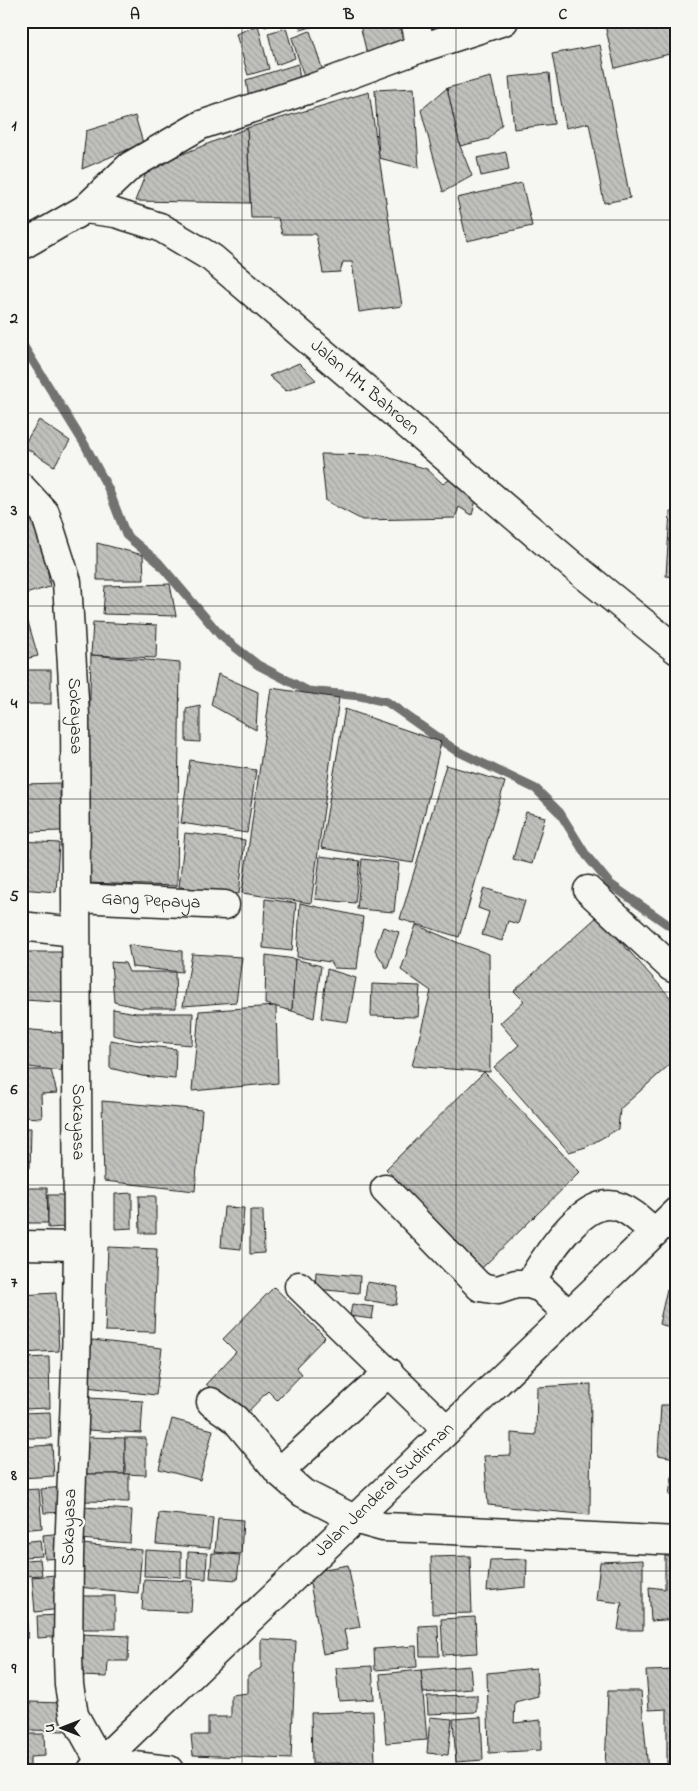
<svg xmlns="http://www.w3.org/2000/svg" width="698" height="1791" font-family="'Indie Flower',sans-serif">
  <defs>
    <pattern id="building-back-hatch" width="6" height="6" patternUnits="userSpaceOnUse" patternTransform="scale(1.25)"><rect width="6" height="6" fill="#c0c0bd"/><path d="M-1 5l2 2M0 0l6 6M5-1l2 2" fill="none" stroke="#a4a4a2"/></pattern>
  </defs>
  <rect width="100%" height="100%" fill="#f6f6f2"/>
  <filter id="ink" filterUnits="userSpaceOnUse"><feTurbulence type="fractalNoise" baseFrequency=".02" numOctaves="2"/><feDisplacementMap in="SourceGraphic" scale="10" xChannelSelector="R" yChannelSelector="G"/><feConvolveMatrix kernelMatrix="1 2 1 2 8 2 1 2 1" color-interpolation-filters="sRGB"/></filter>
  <g filter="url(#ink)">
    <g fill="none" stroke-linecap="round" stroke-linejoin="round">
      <path stroke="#727271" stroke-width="9" d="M21 342 85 445 108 488 126 535 158 562 221 636 258 665 308 691 360 696 387 702 455 750 536 789 560 813 586 855 610 884 677 931"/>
    </g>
    <g fill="url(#building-back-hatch)" stroke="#1c1c1c">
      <path d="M220 21H247L221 26Z"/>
      <path d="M263 21H279L265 27Z"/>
      <path d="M298 21H328V22L301 30Z"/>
      <path d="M359 21H398L404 45 367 54Z"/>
      <path d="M425 21H443V22L426 26Z"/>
      <path d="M604 21H677V52L615 68Z"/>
      <path d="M258 25 269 69 248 75 236 34Z"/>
      <path d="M286 28 295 58 276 65 268 33Z"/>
      <path d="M310 31 324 74 305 80 292 38Z"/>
      <path d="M600 45 630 198 604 203 589 123 566 128 552 54Z"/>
      <path d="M298 64 300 82 249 98 246 80Z"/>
      <path d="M549 73 554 124 514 129 509 77Z"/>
      <path d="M491 77 502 124 489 139 460 146 447 88Z"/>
      <path d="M414 88 419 168 379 158 375 90Z"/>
      <path d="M447 88 460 146 472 176 443 192 421 110Z"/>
      <path d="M369 92 402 306 359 312 352 262H343L340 272 323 273 316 234H282L278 218H251L247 128Z"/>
      <path d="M135 116 143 143 82 169 86 131Z"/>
      <path d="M247 128 250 203 135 201 148 168Z"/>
      <path d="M506 152 509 170 481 176 477 158Z"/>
      <path d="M522 183 532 226 467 241 457 198Z"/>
      <path d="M299 363 316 380 286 391 269 376Z"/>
      <path d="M39 420 70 441 54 466 23 446Z"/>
      <path d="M321 454 380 455 427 469 443 484 457 475 477 497 472 515 459 507 455 518 362 520 326 501Z"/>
      <path d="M38 506 50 587 21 595V513Z"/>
      <path d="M670 512H677V577L666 576Z"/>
      <path d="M97 543 143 555 144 580H97Z"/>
      <path d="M170 584 176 616 103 614 105 586Z"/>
      <path d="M21 622H28L38 656 21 660Z"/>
      <path d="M93 622 157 625 156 658 91 655Z"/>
      <path d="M91 655 180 663 177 886 85 883Z"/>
      <rect x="21" y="670" width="30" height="34"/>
      <path d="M218 674 258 692 256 730 211 705Z"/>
      <path d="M271 688 339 698 311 903 242 893Z"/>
      <path d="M200 706V742L186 741V709Z"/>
      <path d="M345 709 441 742 413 863 321 848Z"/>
      <path d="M190 760 256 770 247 833 181 823Z"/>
      <path d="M446 765 505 782 459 937 400 919Z"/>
      <path d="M21 770H24L21 800Z"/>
      <path d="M60 783 61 831 25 832 24 784Z"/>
      <path d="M526 812 545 817 532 864 513 859Z"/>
      <path d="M185 833 245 840 239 894 179 887Z"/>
      <path d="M21 841 59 843 56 892 21 889Z"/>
      <path d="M320 856 360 861 355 903 315 899Z"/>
      <path d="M362 859 399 863 394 912 357 909Z"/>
      <path d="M484 888 525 901 518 924 508 921 502 941 482 935 489 912 478 908Z"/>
      <path d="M265 899 296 903 292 951 263 948Z"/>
      <path d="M300 903 363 917 357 969 334 968 330 962 297 957Z"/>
      <path d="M598 916 677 1005V1058L620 1109 618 1129 586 1147 569 1152 494 1067 519 1045 500 1023 524 1001 514 991Z"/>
      <path d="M416 925 461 944 489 954 490 1072 412 1066 431 991 401 970Z"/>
      <path d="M383 927 399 932 387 969 375 950Z"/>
      <path d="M128 945 182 951V972L132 967Z"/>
      <path d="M22 952H72L70 1003 25 1000Z"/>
      <path d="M192 954 242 957 236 1002 183 1006Z"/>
      <path d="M266 955 295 959 292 1011 265 1004Z"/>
      <path d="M295 959 321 966 314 1018 292 1011Z"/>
      <path d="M111 962 125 963 129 972H175L176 1008H141L114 1002Z"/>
      <path d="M327 969 356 978 348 1022 321 1018Z"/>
      <path d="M372 984 420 986 418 1017 371 1016Z"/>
      <path d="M276 1006 278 1083 192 1091 199 1011Z"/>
      <path d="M113 1009 136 1013H193L192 1045 134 1040 113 1035Z"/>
      <path d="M21 1029 67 1033 61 1071 21 1066Z"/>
      <path d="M110 1040 139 1045 176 1049 175 1079 142 1076 110 1068Z"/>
      <path d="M21 1070H51L57 1093 41 1094 42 1118 21 1117Z"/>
      <path d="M484 1072 580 1172 482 1268 386 1169Z"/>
      <path d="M102 1101 202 1110 195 1191 104 1181Z"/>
      <path d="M21 1128H31L30 1168H21Z"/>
      <path d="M21 1188H47L48 1223H21Z"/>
      <path d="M132 1193V1228L115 1229V1194Z"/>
      <path d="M48 1195H65V1227L48 1228Z"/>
      <path d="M139 1196H156V1233H140Z"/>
      <path d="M224 1207 244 1208 241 1249 221 1247Z"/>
      <path d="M250 1210H263L264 1253 250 1254Z"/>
      <path d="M108 1247 157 1249 154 1332 105 1331Z"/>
      <path d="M316 1272 360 1276 359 1293 315 1289Z"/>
      <path d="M367 1282 398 1287 396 1305 365 1300Z"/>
      <path d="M274 1287 325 1337 296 1367 302 1374 277 1400 268 1391 241 1419 206 1384 236 1352 223 1339Z"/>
      <path d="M667 1289 677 1291V1329L659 1324Z"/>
      <path d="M56 1293 59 1351 21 1353V1295Z"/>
      <path d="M352 1304 374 1307 372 1319 350 1316Z"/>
      <path d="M92 1340 162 1348 156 1395 86 1387Z"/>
      <path d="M49 1357 50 1408 21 1409V1358Z"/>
      <path d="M591 1384 590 1515 488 1505 484 1456 511 1455V1433L536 1435 537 1387Z"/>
      <path d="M89 1398 143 1401 141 1433 87 1430Z"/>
      <path d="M661 1405H677V1496L669 1495 675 1458 658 1455Z"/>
      <path d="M50 1412 51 1438H21V1413Z"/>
      <path d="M172 1419 213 1430 200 1480 159 1469Z"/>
      <path d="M85 1437 125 1438V1474H85Z"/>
      <path d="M125 1438H146V1475L125 1474Z"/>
      <path d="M52 1445 54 1476 21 1478V1447Z"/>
      <path d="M83 1474H129V1502L83 1501Z"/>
      <path d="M65 1487 67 1512 44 1513 41 1489Z"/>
      <path d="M39 1489 42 1528 21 1530V1490Z"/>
      <path d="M83 1507 132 1510 130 1543 80 1539Z"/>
      <path d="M159 1513 213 1518 210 1548 156 1544Z"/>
      <path d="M218 1518 243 1520 241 1554 215 1552Z"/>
      <path d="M63 1533 65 1558 45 1559 43 1535Z"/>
      <path d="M40 1540 42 1556 23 1557 26 1604H21V1542Z"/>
      <path d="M82 1544 142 1550 138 1593 78 1587Z"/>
      <path d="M145 1550 181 1552V1577L144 1576Z"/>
      <path d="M188 1552 207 1553 206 1579 187 1578Z"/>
      <path d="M212 1553 240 1555 237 1580 210 1578Z"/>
      <path d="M470 1556 472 1613 432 1614 431 1557Z"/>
      <path d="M665 1556H677V1619L651 1621 649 1587 665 1589Z"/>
      <path d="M40 1559 42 1575 26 1576 25 1560Z"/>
      <path d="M527 1559 526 1587 487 1591 490 1560Z"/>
      <path d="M643 1560V1630H618L622 1603 596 1600 600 1562Z"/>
      <path d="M348 1565 360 1627 344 1630 348 1649 323 1654 308 1572Z"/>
      <path d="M56 1575 60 1609 35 1612 32 1577Z"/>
      <path d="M144 1579 193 1581 191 1612 142 1610Z"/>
      <rect x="78" y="1596" width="37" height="33"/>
      <path d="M21 1612H26L28 1638H21Z"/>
      <path d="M61 1615 63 1636 38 1638 37 1616Z"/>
      <path d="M475 1617 477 1653 443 1655 441 1619Z"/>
      <path d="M438 1625 439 1656H420L419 1626Z"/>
      <path d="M80 1634 129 1636 128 1661H108L107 1677 79 1676Z"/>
      <path d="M261 1639 296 1641 291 1759 193 1755 191 1735H208V1717H231V1695L248 1693V1675L261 1668Z"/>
      <path d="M416 1646 417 1667 375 1670 374 1649Z"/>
      <path d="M372 1666 374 1699 339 1701 336 1668Z"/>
      <path d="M470 1666 472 1689 423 1693 421 1670Z"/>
      <path d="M536 1668 538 1696 515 1702 514 1723 541 1720V1750L489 1753 487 1673Z"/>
      <path d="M421 1670 427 1740 386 1743 380 1674Z"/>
      <path d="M677 1670V1770H667V1709L649 1710 646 1671Z"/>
      <path d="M608 1691H641L648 1770H605Z"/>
      <path d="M477 1695V1712L428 1714 427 1696Z"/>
      <path d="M30 1702 65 1703 64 1731 30 1730Z"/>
      <path d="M373 1711 375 1762 312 1764 311 1713Z"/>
      <path d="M430 1717 452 1719 448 1755 427 1753Z"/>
      <path d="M481 1717 483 1760 456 1762 453 1719Z"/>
      <path d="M21 1734H44L45 1756 30 1757V1766H21Z"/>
    </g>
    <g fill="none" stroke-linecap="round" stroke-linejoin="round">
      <g stroke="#1c1c1c" stroke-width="31">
        <g id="minor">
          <path d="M415 21 421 48"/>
          <path d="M85 209 130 166 201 125 313 88 421 48 504 21"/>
          <path id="s1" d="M21 246 85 209 115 213 160 227 212 258 572 565 677 650"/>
          <path id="s2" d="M21 487 45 513 67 582 75 716 78 1246 76 1368 69 1555 68 1657 69 1685 74 1715 100 1762 169 1770"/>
          <path d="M588 890 671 967 677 970"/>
          <path id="s3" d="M77 898 225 905"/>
          <path d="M21 926 75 932"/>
          <path d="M385 1189 480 1287 498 1290 516 1284H529L541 1288 568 1314"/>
          <path d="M21 1245 78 1246"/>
          <path d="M529 1284C544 1260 577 1205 609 1205 626 1205 643 1222 654 1233"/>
          <path d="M299 1286 447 1430"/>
          <path d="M211 1402 235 1419 279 1472 303 1493 354 1519 383 1527 410 1528 677 1541"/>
          <path d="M279 1472 389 1372"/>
        </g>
      </g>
      <g stroke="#1c1c1c" stroke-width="31">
        <g id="major">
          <path id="s4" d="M92 1770 677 1211"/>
        </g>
      </g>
      <use href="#minor" stroke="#f6f6f2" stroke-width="28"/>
      <use href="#major" stroke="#f6f6f2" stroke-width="28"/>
    </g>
  </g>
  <path fill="none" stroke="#1c1c1c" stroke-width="1" stroke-opacity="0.55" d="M242 21V1770M456 21V1770M21 220H677M21 413H677M21 606H677M21 799H677M21 992H677M21 1185H677M21 1378H677M21 1571H677"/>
  <g text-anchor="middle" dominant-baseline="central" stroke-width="5" stroke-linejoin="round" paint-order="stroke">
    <g font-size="18" fill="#1c1c1c" stroke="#f6f6f2">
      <text stroke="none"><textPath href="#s1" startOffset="412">Jalan HM. Bahroen</textPath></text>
      <text stroke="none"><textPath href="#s2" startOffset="242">Sokayasa</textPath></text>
      <text stroke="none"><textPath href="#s3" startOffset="74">Gang Pepaya</textPath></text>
      <text stroke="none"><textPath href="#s2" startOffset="648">Sokayasa</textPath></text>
      <text stroke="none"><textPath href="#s4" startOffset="405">Jalan Jenderal Sudirman</textPath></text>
      <text transform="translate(70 1527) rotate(-88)">Sokayasa</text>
    </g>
  </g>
  <rect width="698" height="1791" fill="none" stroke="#f6f6f2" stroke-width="55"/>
  <g transform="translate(62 1728) rotate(270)" stroke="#f6f6f2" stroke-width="4" paint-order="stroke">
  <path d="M0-4L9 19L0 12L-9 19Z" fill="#1c1c1c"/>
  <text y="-8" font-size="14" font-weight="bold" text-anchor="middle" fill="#1c1c1c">U</text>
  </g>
  <rect x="28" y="28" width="642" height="1736" fill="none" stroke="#1c1c1c" stroke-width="2"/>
  <g font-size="16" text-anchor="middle" font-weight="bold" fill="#1c1c1c">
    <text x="135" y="19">A</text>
    <text x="349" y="19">B</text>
    <text x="563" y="19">C</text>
    <text x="14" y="130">1</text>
    <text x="14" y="323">2</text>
    <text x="14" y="515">3</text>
    <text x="14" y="708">4</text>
    <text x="14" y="901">5</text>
    <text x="14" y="1094">6</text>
    <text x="14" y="1287">7</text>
    <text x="14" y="1480">8</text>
    <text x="14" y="1673">9</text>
  </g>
</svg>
